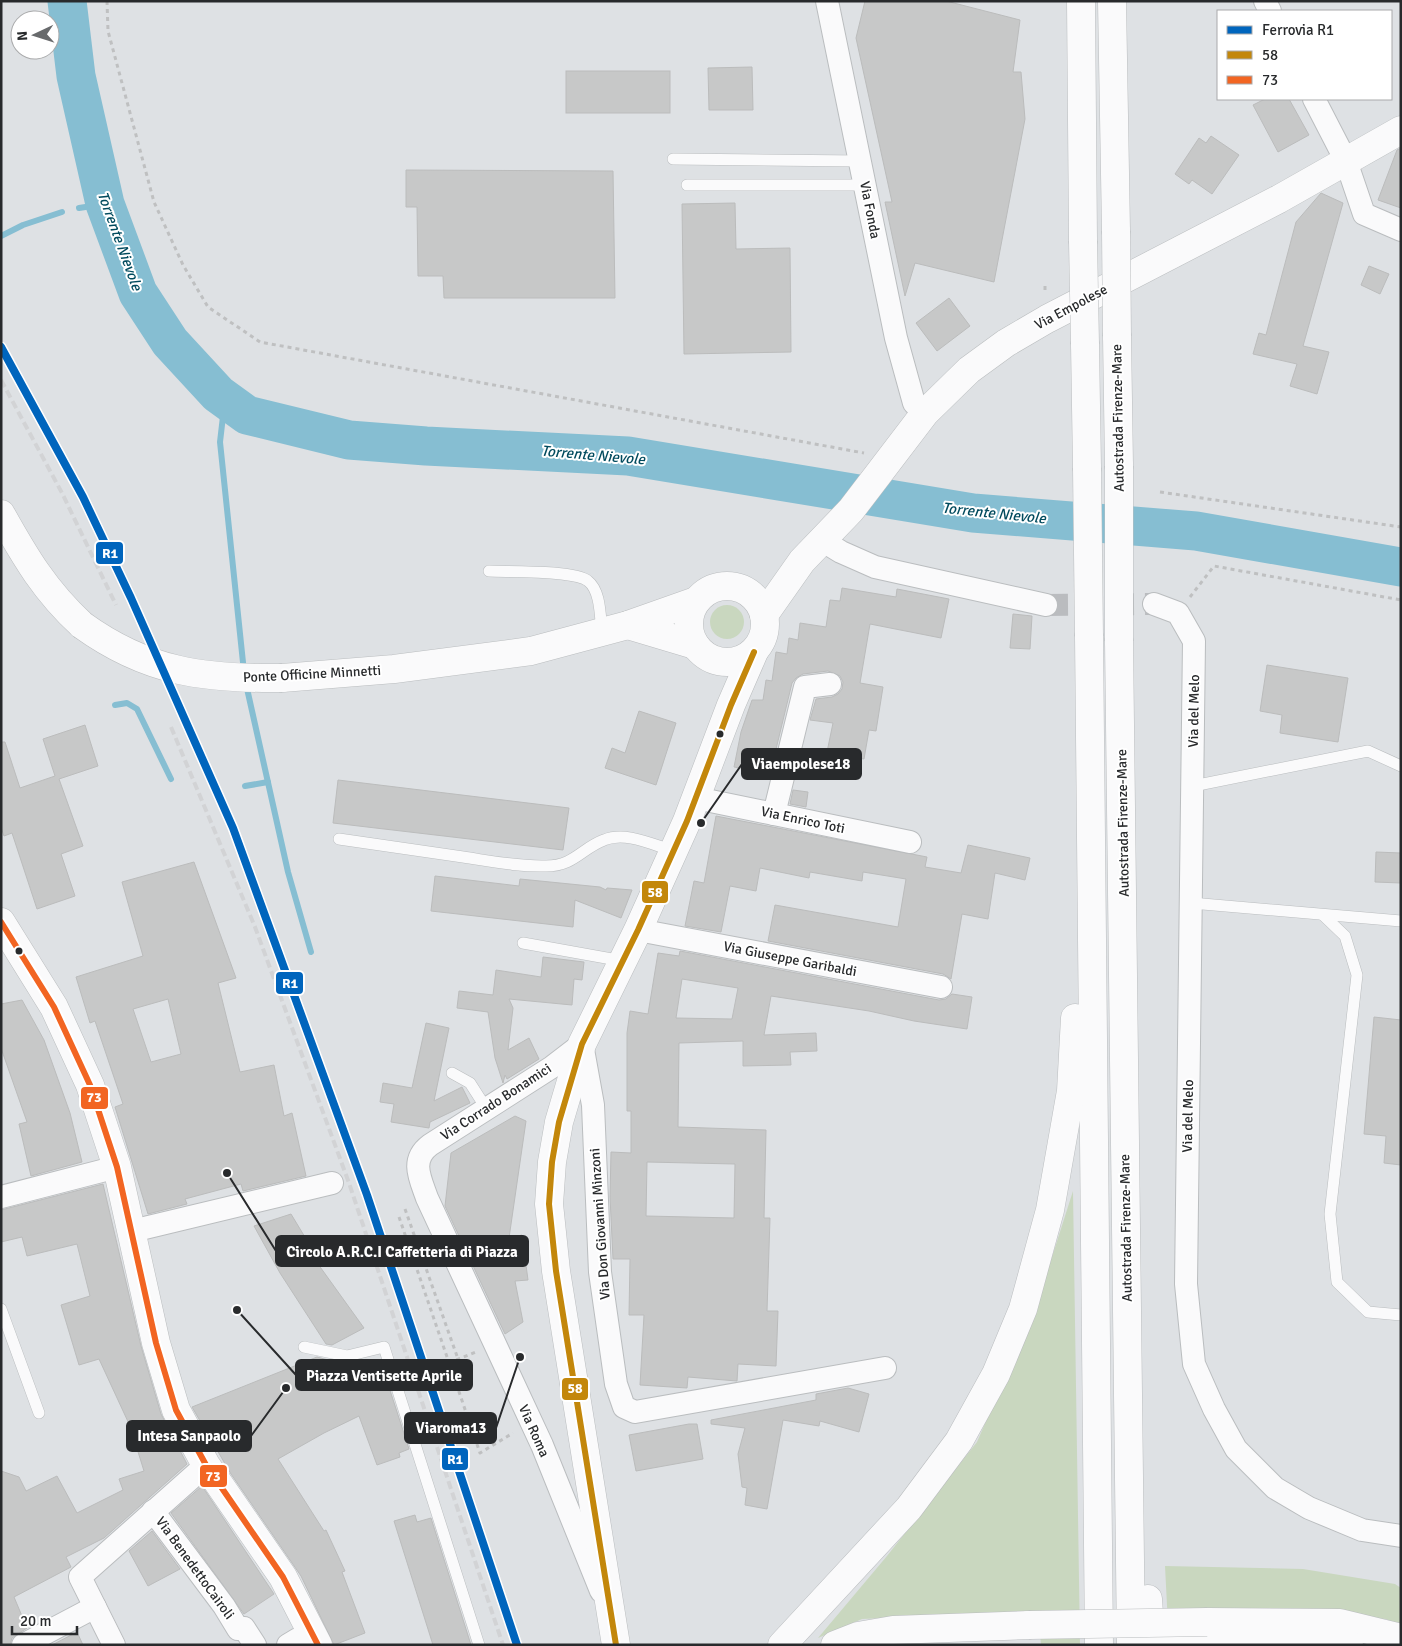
<svg xmlns="http://www.w3.org/2000/svg" width="1402" height="1646" font-family="Signika,sans-serif">
  <rect width="100%" height="100%" fill="#dee1e4"/>
  <g fill="#c9d7bf">
    <circle cx="727" cy="622" r="17"/>
    <path d="M1073 1191 1080 1645H1041L1038 1611 862 1619 818 1638 887 1556 977 1442 1037 1304Z"/>
    <path d="M1165 1566 1303 1569 1395 1584 1401 1588V1628L1386 1619 1313 1615 1169 1645Z"/>
  </g>
  <g fill="none" stroke-linecap="round" stroke-linejoin="round">
    <g stroke="#86bed2" stroke-width="6">
      <path d="M79 208 105 204"/>
      <path d="M1 236 23 225 62 212"/>
      <path d="M225 399 220 442 244 672"/>
      <path d="M246 684 288 872 311 952"/>
      <path d="M115 705 127 703 137 709 171 779"/>
      <path d="M245 786 268 782"/>
    </g>
    <path stroke="#86bed2" stroke-width="39" d="M67 1 76 76 105 204 138 293 170 342 218 394 247 415 349 440 426 446 628 456 973 513 1196 531 1401 567"/>
  </g>
  <g fill="#c7c8c8" stroke="#bbbcbc" fill-rule="evenodd">
    <path d="M865 1H946L1020 20 1013 72H1021L1025 119 994 282 915 263 905 296 885 202H892L856 38Z"/>
    <path d="M752 67 753 110H709L708 68Z"/>
    <rect x="566" y="71" width="104" height="42"/>
    <path d="M1265 99H1289L1309 135 1278 152 1253 105Z"/>
    <path d="M1211 136 1239 155 1212 194 1192 180 1189 184 1175 174 1199 138 1206 143Z"/>
    <path d="M1401 148V208L1378 200 1397 150Z"/>
    <path d="M406 170 613 171 615 298H444L443 276H418L417 207H406Z"/>
    <path d="M1321 193 1343 203 1303 346 1329 352 1317 394 1290 386 1297 364 1253 354 1259 333 1266 335 1296 222Z"/>
    <path d="M735 203 736 249 790 248 791 352 684 354 682 204Z"/>
    <path d="M1369 266 1389 274 1380 294 1361 285Z"/>
    <path d="M949 298 970 326 937 351 916 323Z"/>
    <path d="M842 588 896 597 897 589 949 599 941 638 870 624 860 683 883 687 876 731 869 730 864 759 827 752 833 723 810 720 816 699 832 697 838 694 842 689 843 682 840 676 828 671 803 674 796 678 792 683 770 774 734 767 741 732 752 700H763L766 680 772 681 776 652 787 654 789 638 798 640 800 623 826 627 830 600 840 601Z"/>
    <path d="M1013 614 1032 616 1030 649 1010 648Z"/>
    <path d="M1267 665 1348 678 1338 742 1280 733 1282 715 1260 711Z"/>
    <path d="M639 711 676 723 656 785 605 768 612 748 625 753Z"/>
    <path d="M85 725 98 766 59 779 83 846 61 854 75 896 37 909 12 833 4 836 1 827V742H5L20 788 55 776 43 739Z"/>
    <path d="M338 780 569 808 563 850 333 823Z"/>
    <path d="M793 790 808 792 806 807 790 804Z"/>
    <path d="M716 816 927 857 925 867 961 873 968 845 1030 858 1025 880 995 873 988 919 962 914 951 979 943 974 768 941 775 905 898 927 906 879 863 872 862 881 810 872 809 878 760 868 756 891 730 886 721 932 685 926 694 881 704 883Z"/>
    <path d="M1376 852 1401 853V883L1375 882Z"/>
    <path d="M194 862 236 978 218 983 240 1072 274 1065 284 1116 292 1113 306 1176 243 1191 241 1184 185 1199 187 1204 148 1214 115 1107 123 1104 95 1021 90 1023 76 977 143 956 122 882ZM168 999 181 1054 151 1062 133 1009Z"/>
    <path d="M435 876 519 886 520 879 600 887 606 890 607 888 632 890 621 918 575 900 573 927 431 911Z"/>
    <path d="M680 951 939 1000 946 999 952 994 972 997 967 1029 914 1021 869 1011 771 996 764 1035 816 1033 817 1051 790 1052 791 1065 743 1066V1041L679 1043 678 1127 766 1130 764 1218H770L767 1311H778L776 1366 738 1364 737 1381 688 1377 687 1388 640 1385 644 1315H629L630 1259H613L610 1197 611 1152 631 1153V1111H627V1033L630 1011 648 1014 658 953 679 956ZM682 979 738 988 732 1019 676 1018ZM647 1162 735 1164 734 1218 646 1216Z"/>
    <path d="M543 957 584 962 582 980 574 979 572 1005 509 999 513 1008 508 1050 529 1038 539 1059 507 1079 505 1075 503 1083 495 1058 488 1012 457 1008 459 991 493 995 496 970 541 977Z"/>
    <path d="M22 1000 44 1040 70 1113 82 1162 31 1176 19 1124 27 1122 1 1048V1004Z"/>
    <path d="M1374 1017 1401 1020V1165L1384 1163 1386 1136 1364 1134Z"/>
    <path d="M426 1023 449 1028 434 1101 462 1087 470 1103 430 1122 429 1128 391 1122 394 1104 380 1102 383 1083 412 1088Z"/>
    <path d="M515 1116 526 1121 509 1238 522 1235 528 1280 515 1281 523 1322 505 1334 445 1206 451 1153Z"/>
    <path d="M103 1184 141 1346 161 1414 187 1464 104 1538 66 1557 71 1567 14 1597 27 1628 12 1638 10 1645H1V1471L19 1477 26 1491 57 1476 77 1513 123 1490 119 1479 144 1471 130 1426 99 1359 79 1365 61 1305 90 1296 77 1244 27 1256 22 1237 1 1242V1210Z"/>
    <path d="M291 1214 320 1262 318 1264 364 1328 332 1345 326 1344 280 1273 254 1226Z"/>
    <path d="M317 1357 328 1360 337 1387 367 1376 369 1384 386 1378 409 1449 399 1453 400 1457 377 1465 359 1416 324 1433 278 1459 324 1531 326 1530 345 1571 342 1572 365 1633 334 1645 301 1576 231 1474 192 1407Z"/>
    <path d="M848 1388 869 1394 859 1432 820 1421 819 1426 783 1420 767 1509 745 1505 747 1488 742 1487 738 1454 745 1428 711 1424V1420L816 1400V1394Z"/>
    <path d="M689 1424H697L703 1459 636 1471 629 1435Z"/>
    <path d="M202 1486 274 1594 244 1614 171 1513Z"/>
    <path d="M415 1515 417 1522 431 1518 471 1645H433L394 1521Z"/>
    <path d="M152 1531 180 1569 148 1586 129 1551Z"/>
    <path d="M77 1632 83 1645H52Z"/>
  </g>
  <g fill="none" stroke-linecap="round" stroke-linejoin="round">
    <path stroke="#babcbf" stroke-width="22" stroke-dasharray="22 11" stroke-linecap="butt" d="M1046 605 1154 604"/>
    <g stroke="#babdbf" stroke-width="12">
      <g id="lane">
        <path d="M673 159 860 161"/>
        <path d="M687 185H865"/>
        <path d="M489 571C509 572 575 570 588 581 601 591 600 617 602 632"/>
        <path d="M1193 786 1368 751 1401 766"/>
        <path d="M339 839C381 845 422 851 463 857 490 861 519 867 546 866 574 866 582 848 604 840 626 831 653 845 674 851"/>
        <path d="M1191 903 1401 921"/>
        <path d="M1323 915 1345 936 1357 975 1330 1214 1337 1282 1368 1312 1401 1315"/>
        <path d="M523 943 623 961"/>
        <path d="M452 1073 470 1083 486 1108"/>
        <path d="M1 1309 39 1413"/>
        <path d="M304 1347 347 1356 384 1347 479 1645"/>
      </g>
    </g>
    <g stroke="#babdbf" stroke-width="24">
      <g id="street">
        <path d="M827 1 896 338 914 403 925 413"/>
        <path d="M1265 1 1270 11"/>
        <path d="M1314 99 1346 161 1364 214 1401 230"/>
        <path d="M823 541 841 552 875 567 1046 605"/>
        <path d="M1154 604 1178 613 1194 641 1186 1284 1194 1364 1214 1409 1236 1449 1275 1488 1309 1508 1362 1530 1401 1536"/>
        <path d="M696 798 910 842"/>
        <path d="M774 814 805 687 830 684"/>
        <path d="M638 930 941 987"/>
        <path d="M1 1197 117 1167"/>
        <path d="M132 1231 332 1183"/>
        <path d="M153 1511 224 1606 238 1629 244 1628 255 1645"/>
        <path d="M601 1591 542 1445 427 1198C420 1178 410 1160 430 1145L552 1067 582 1044 593 1105 600 1272 616 1384 624 1407 635 1412 885 1368"/>
        <path d="M23 1645 95 1607"/>
        <path d="M114 1645 80 1577 206 1465"/>
        <path d="M288 1645 298 1639"/>
      </g>
    </g>
    <g stroke="#babdbf" stroke-width="29">
      <path id="secondary" d="M1 922 54 1007 90 1085 117 1167 156 1343 176 1410 206 1465 283 1577 318 1645"/>
    </g>
    <g stroke="#babdbf" stroke-width="29">
      <g id="primary">
        <path d="M1 514C25 557 45 591 82 625"/>
        <circle cx="727" cy="624" r="38"/>
        <path d="M764 615 802 561 851 510 925 413 969 370 1006 343 1047 319 1279 199 1401 130"/>
        <path d="M628 625 695 645"/>
        <path d="M282 678 394 669 531 651 628 625 696 601"/>
        <path d="M616 1645 556 1271 549 1204 552 1162 559 1122 582 1044 638 930 687 821 731 705 754 652"/>
      </g>
    </g>
    <g stroke="#babdbf" stroke-width="29">
      <g id="highway">
        <path d="M1081 1 1083 241"/>
        <path d="M1112 1 1116 231"/>
        <path d="M1117 336 1119 466"/>
        <path d="M1085 344 1087 468"/>
        <path d="M1089 636 1099 1645"/>
        <path d="M1119 641 1131 1645"/>
        <path d="M1148 1599 1151 1645"/>
        <path d="M1207 1622 1340 1623 1401 1638"/>
        <path d="M782 1645 909 1508 959 1441 996 1374 1023 1309 1050 1210 1071 1091 1075 1018"/>
        <path d="M835 1645 858 1636 893 1630 1029 1625"/>
        <path d="M1158 1645H1349"/>
      </g>
    </g>
    <g stroke="#bfc0c1" stroke-width="3" stroke-dasharray="4 4" stroke-linecap="butt">
      <path d="M107 1 108 31 154 202 183 265 208 307 260 342 864 453"/>
      <path d="M1045 286V294"/>
      <path d="M1160 492 1401 527"/>
      <path d="M1190 597 1214 566 1401 600"/>
      <path d="M405 1209 458 1359"/>
      <path d="M399 1217 480 1453 513 1433"/>
      <path d="M449 1363 476 1352"/>
    </g>
    <use href="#lane" stroke="#fafafb" stroke-width="11"/>
    <use href="#street" stroke="#fafafb" stroke-width="22"/>
    <use href="#secondary" stroke="#fafafb" stroke-width="28"/>
    <use href="#primary" stroke="#fafafb" stroke-width="28"/>
    <use href="#highway" stroke="#fafafb" stroke-width="28"/>
    <g stroke="#d2d3d5" stroke-width="4" stroke-dasharray="8 4" stroke-linecap="butt">
      <path d="M1 380 62 493 116 605"/>
      <path d="M171 727 255 927 349 1183 503 1645"/>
    </g>
    <g stroke="#babdbf" stroke-width="29" stroke-linecap="butt">
      <path id="primary-bridge" d="M82 625C147 672 204 679 282 678"/>
    </g>
    <g stroke="#babdbf" stroke-width="29" stroke-linecap="butt">
      <g id="highway-bridge">
        <path d="M1116 231 1117 336"/>
        <path d="M1083 241 1085 344"/>
        <path d="M1119 466V641"/>
        <path d="M1087 468 1089 636"/>
        <path d="M1029 1625 1207 1622"/>
      </g>
    </g>
    <use href="#primary-bridge" stroke="#fafafb" stroke-width="28"/>
    <use href="#highway-bridge" stroke="#fafafb" stroke-width="28"/>
    <g stroke="#fff" stroke-width="10">
      <path id="bus-1" d="M616 1645 556 1271 549 1204 552 1162 559 1122 582 1044 638 930 687 821 731 705 754 652"/>
    </g>
    <g stroke="#fff" stroke-width="10">
      <path id="bus-2" d="M1 922 54 1007 90 1085 117 1167 156 1343 176 1410 206 1465 283 1577 318 1645"/>
    </g>
    <use href="#bus-1" stroke="#c3870b" stroke-width="6"/>
    <use href="#bus-2" stroke="#f26522" stroke-width="6"/>
    <g stroke="#fff" stroke-width="11">
      <path id="rail-1" d="M1 347 83 497 131 598 233 828 367 1195 517 1645"/>
    </g>
    <use href="#rail-1" stroke="#0065bd" stroke-width="8"/>
  </g>
  <g fill="#282a2c" stroke="#fff" stroke-width="2">
    <circle cx="720" cy="734" r="4.5"/>
    <circle cx="19" cy="951" r="4.5"/>
  </g>
  <g text-anchor="middle" dominant-baseline="central" stroke-width="4" stroke-linejoin="round" paint-order="stroke">
    <g font-size="14" fill="#282a2c" stroke="#fff">
      <text transform="translate(870 210) rotate(79)">Via Fonda</text>
      <text transform="translate(1071 307) rotate(-28)">Via Empolese</text>
      <text transform="translate(1118 418) rotate(-91)">Autostrada Firenze-Mare</text>
      <text transform="translate(312 674) rotate(-3)">Ponte Officine Minnetti</text>
      <text transform="translate(1194 711) rotate(-89)">Via del Melo</text>
      <text transform="translate(803 820) rotate(12)">Via Enrico Toti</text>
      <text transform="translate(1123 823) rotate(-91)">Autostrada Firenze-Mare</text>
      <text transform="translate(790 959) rotate(11)">Via Giuseppe Garibaldi</text>
      <text transform="translate(496 1102) rotate(-33)">Via Corrado Bonamici</text>
      <text transform="translate(1188 1116) rotate(-89)">Via del Melo</text>
      <text transform="translate(600 1224) rotate(-94)">Via Don Giovanni Minzoni</text>
      <text transform="translate(1126 1228) rotate(-91)">Autostrada Firenze-Mare</text>
      <text transform="translate(534 1431) rotate(66)">Via Roma</text>
      <text transform="translate(195 1568) rotate(54)">Via BenedettoCairoli</text>
    </g>
    <g font-size="15" font-style="italic" fill="#024b5e" stroke="#fff">
      <text transform="translate(120 241) rotate(70)">Torrente Nievole</text>
      <text transform="translate(593 455) rotate(5)">Torrente Nievole</text>
      <text transform="translate(994 513) rotate(6)">Torrente Nievole</text>
    </g>
  </g>
  <path fill="none" stroke="#282a2c" stroke-width="2" d="M701 823L742 764M227 1173L276 1251M237 1310L296 1375M520 1357L496 1428M286 1388L251 1436"/>
  <g fill="#282a2c" stroke="#fff" stroke-width="2">
    <circle cx="701" cy="823" r="5"/>
    <circle cx="227" cy="1173" r="5"/>
    <circle cx="237" cy="1310" r="5"/>
    <circle cx="520" cy="1357" r="5"/>
    <circle cx="286" cy="1388" r="5"/>
  </g>
  <g fill="#282a2c" stroke="#282a2c" stroke-width="2">
    <rect x="742" y="749" width="119" height="30" rx="5"/>
    <rect x="276" y="1236" width="252" height="30" rx="5"/>
    <rect x="296" y="1360" width="176" height="30" rx="5"/>
    <rect x="405" y="1413" width="91" height="30" rx="5"/>
    <rect x="127" y="1421" width="124" height="30" rx="5"/>
  </g>
  <g font-size="15" text-anchor="middle" font-weight="bold" fill="#fff">
    <text x="801" y="769">Viaempolese18</text>
    <text x="402" y="1257">Circolo A.R.C.I Caffetteria di Piazza</text>
    <text x="384" y="1381">Piazza Ventisette Aprile</text>
    <text x="451" y="1433">Viaroma13</text>
    <text x="189" y="1441">Intesa Sanpaolo</text>
  </g>
  <g stroke="#fff" stroke-width="2">
    <rect x="95" y="541" width="29" height="24" rx="5" fill="#0065bd"/>
    <rect x="641" y="880" width="28" height="24" rx="5" fill="#c3870b"/>
    <rect x="275" y="971" width="29" height="24" rx="5" fill="#0065bd"/>
    <rect x="80" y="1086" width="29" height="24" rx="5" fill="#f26522"/>
    <rect x="561" y="1377" width="28" height="24" rx="5" fill="#c3870b"/>
    <rect x="441" y="1447" width="28" height="24" rx="5" fill="#0065bd"/>
    <rect x="199" y="1464" width="29" height="24" rx="5" fill="#f26522"/>
  </g>
  <g font-size="14" text-anchor="middle" font-weight="bold" fill="#fff">
    <text x="110" y="558">R1</text>
    <text x="655" y="897">58</text>
    <text x="290" y="988">R1</text>
    <text x="94" y="1102">73</text>
    <text x="575" y="1393">58</text>
    <text x="455" y="1464">R1</text>
    <text x="213" y="1481">73</text>
  </g>
  <rect width="1402" height="1646" fill="none" stroke="#282a2c" stroke-width="5"/>
  <rect x="1217" y="10" width="175" height="90" fill="#ffffff" stroke="#a9aaab"/>
  <rect x="1227" y="26" width="25" height="8" fill="#0065bd" stroke="#a9aaab"/>
  <text x="1262" y="35" font-size="15" fill="#282a2c">Ferrovia R1</text>
  <rect x="1227" y="51" width="25" height="8" fill="#c3870b" stroke="#a9aaab"/>
  <text x="1262" y="60" font-size="15" fill="#282a2c">58</text>
  <rect x="1227" y="76" width="25" height="8" fill="#f26522" stroke="#a9aaab"/>
  <text x="1262" y="85" font-size="15" fill="#282a2c">73</text>
  <g transform="translate(35 35) rotate(266)"><circle r="24" fill="#ffffff" stroke="#a9aaab"/>
  <path d="M0-4L9 19L0 12L-9 19Z" fill="#686a6c"/>
  <text y="-8" font-size="14" font-weight="bold" text-anchor="middle" fill="#282a2c">N</text>
  </g>
  <path d="M12 1626v8h65v-8" fill="none" stroke="#282a2c" stroke-width="2.5"/>
  <text x="20" y="1626" font-size="15" fill="#282a2c" stroke="#ffffff" stroke-width="4" paint-order="stroke">20 m</text>
</svg>
